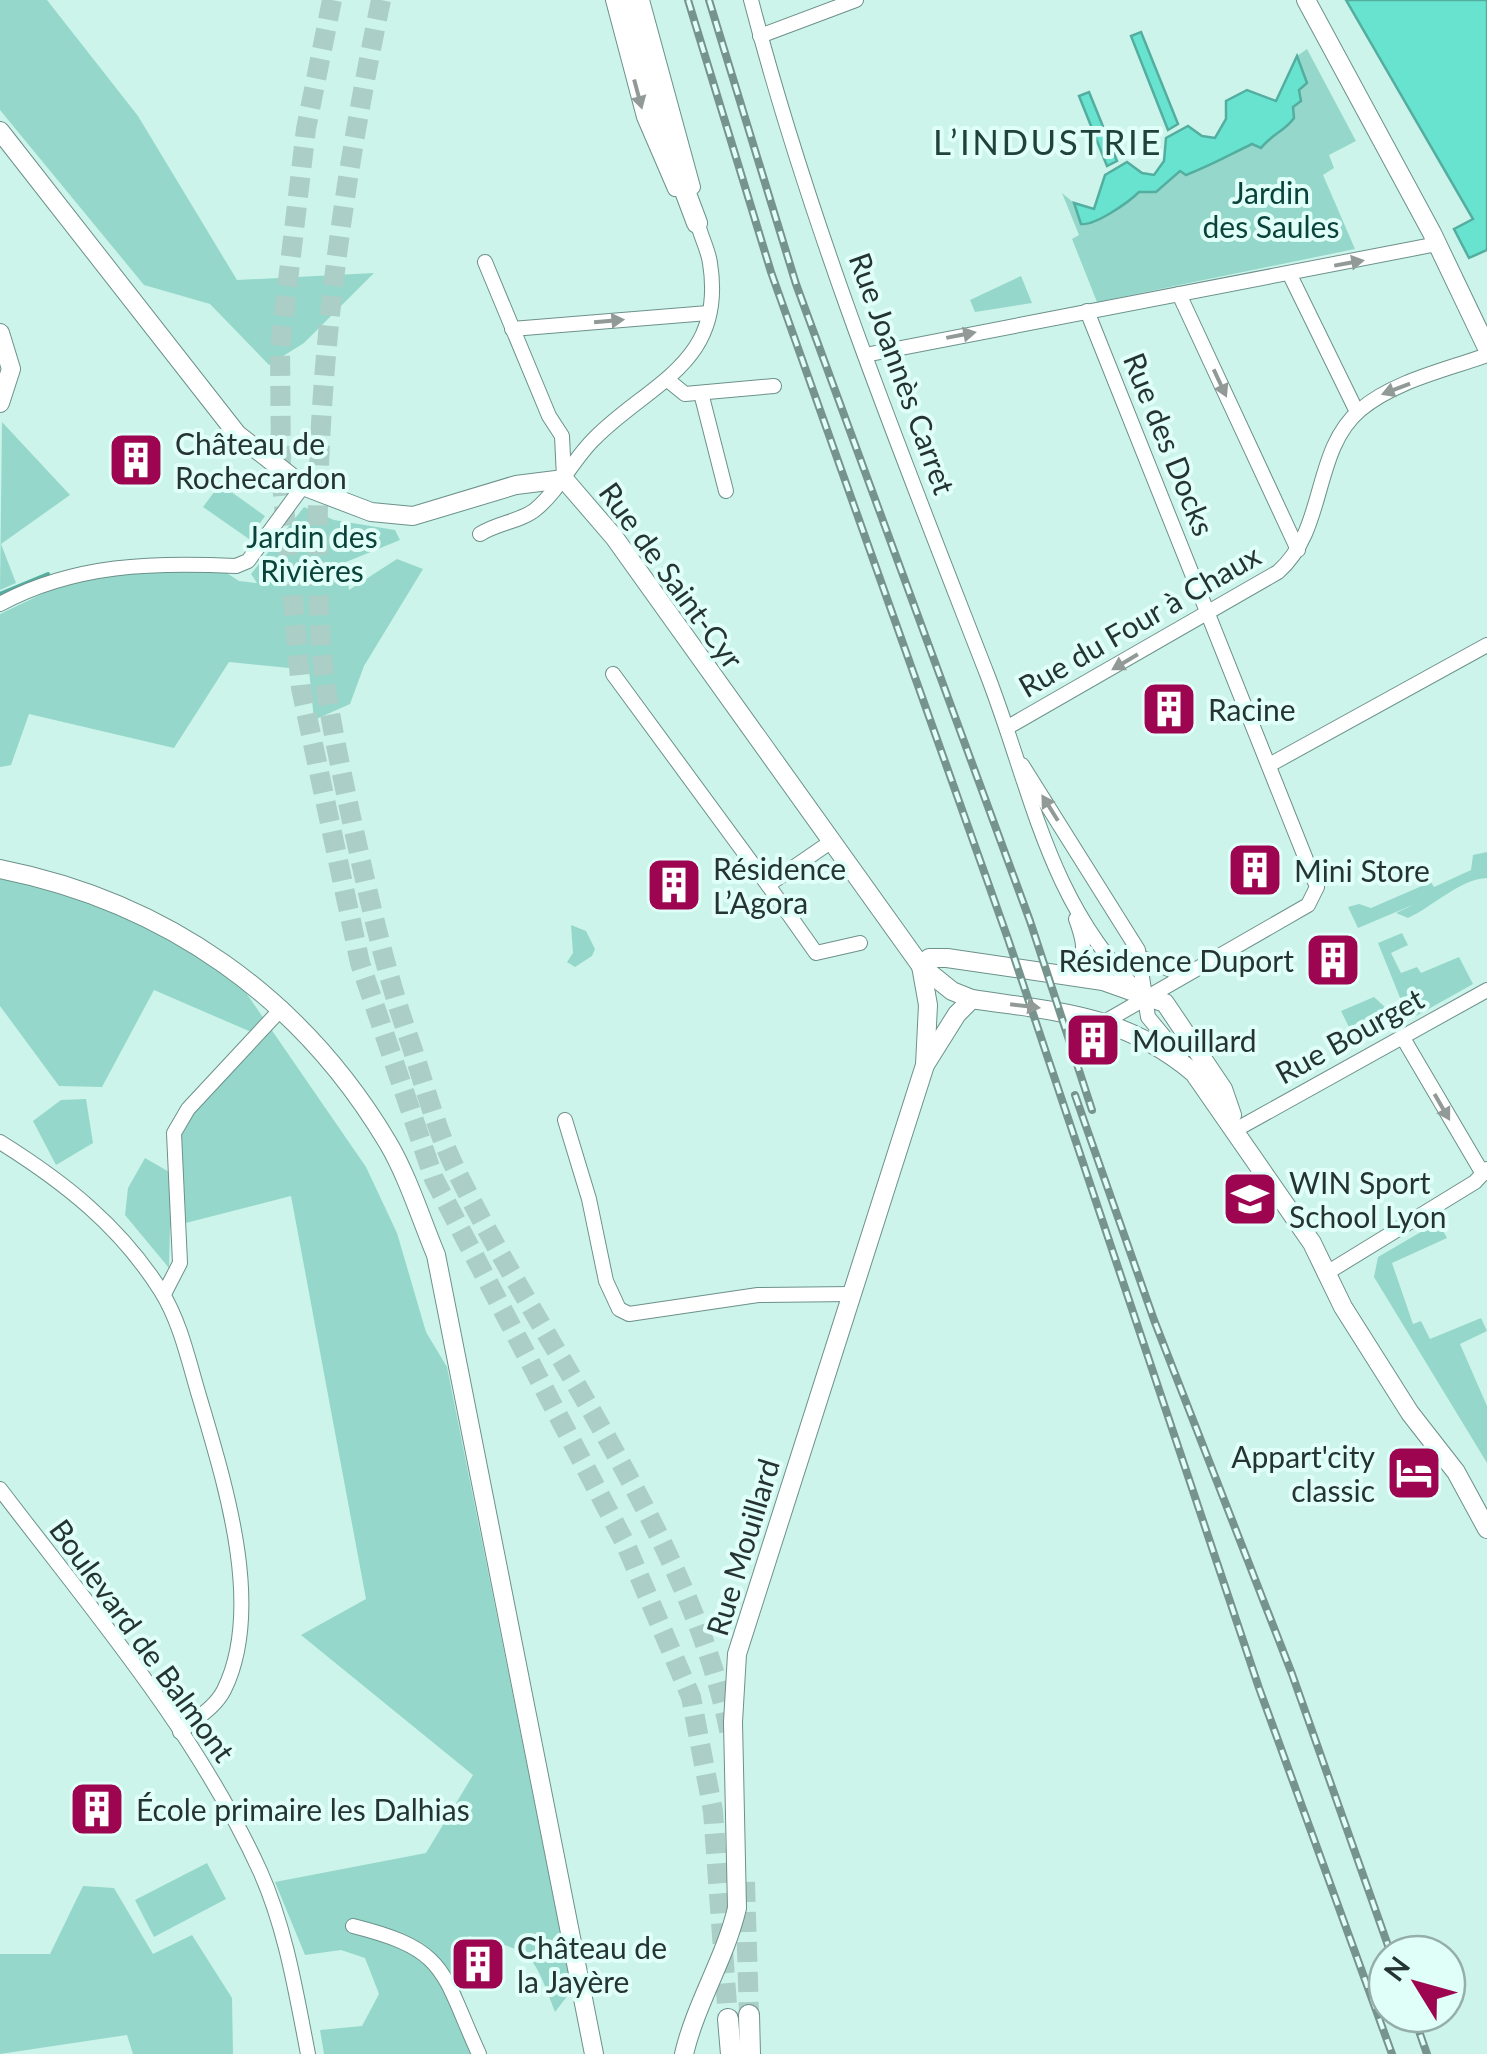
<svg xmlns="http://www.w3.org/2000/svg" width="1487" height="2054" font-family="Lato,sans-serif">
  <rect width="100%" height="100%" fill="#ccf4eb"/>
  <g fill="#95d8cb">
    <path d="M0 0H47L138 116 237 280 374 273 304 343 269 365 210 304 144 285 0 110Z"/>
    <path d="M1307 49 1356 141 1329 155 1334 168 1323 175 1355 249 1097 302 1072 239 1079 235 1062 193 1074 203 1081 224 1180 171 1187 174C1212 165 1230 154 1252 143L1256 147 1293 111 1299 90 1307 83 1297 56Z"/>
    <path d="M1021 276 1032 303 975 312 970 300Z"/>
    <path d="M2 422 70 495 1 544 16 583 0 590Z"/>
    <path d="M220 484 265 516 249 539 203 507Z"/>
    <path d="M304 507 334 520 395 530 400 540 346 562 349 590 397 559 423 569 364 666 350 704 314 720 309 670 229 662 174 748 29 714 11 765 0 767V614L63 584 126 571 222 570 239 581 257 583 251 574Z"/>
    <path d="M1487 852V878C1460 879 1434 906 1408 918L1396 913 1415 904 1358 928 1348 907 1359 904 1371 908 1431 882 1434 887 1471 870 1473 855Z"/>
    <path d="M0 874 117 909 176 937 240 984 366 1167 397 1233 426 1332 447 1367 572 1990 555 2012C532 1950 532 1951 469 1936L461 1991 479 2054H324L320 2030 362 2026 379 1994 365 1958 341 1950 305 1955 275 1882 426 1853 473 1775 301 1635 366 1599 291 1196 170 1227 169 1268 125 1215 128 1188 145 1158 171 1173 174 1133 265 1038 154 990 102 1087 59 1086 0 1006Z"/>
    <path d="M571 925 586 931 595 949 592 956 575 967 567 962 573 953Z"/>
    <path d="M1402 933 1408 945 1391 953 1401 973 1417 967 1421 973 1459 957 1473 984 1409 1020 1378 943Z"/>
    <path d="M1374 997 1386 1008 1389 1020 1376 1015 1349 1027 1341 1011Z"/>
    <path d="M86 1099 93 1143 56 1165 33 1121 61 1100Z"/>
    <path d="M1438 1222 1447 1238 1392 1263 1413 1324 1421 1321 1430 1339 1481 1318 1487 1331 1460 1344 1487 1406V1463L1374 1277 1378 1257Z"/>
    <path d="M207 1863 226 1899 154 1937 135 1900Z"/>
    <path d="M83 1886 114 1888 153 1954 192 1935 232 1998 233 2054H133L127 2035 0 2054V1954H50Z"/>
  </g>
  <g fill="#68e3cf" stroke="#54aea0" stroke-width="2.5">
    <path d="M1346 0H1487V250L1469 258 1454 229 1473 219Z"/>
    <path d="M1141 32 1178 124 1168 130 1131 36Z"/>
    <path d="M1297 56 1307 83 1299 90 1301 101 1293 107 1294 118C1285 131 1272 134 1261 148L1252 144C1229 155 1212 165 1186 175L1180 171 1156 192H1139C1129 202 1095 226 1081 224L1074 203 1094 209 1105 175 1127 162 1142 173 1154 175 1164 161 1166 138 1188 126 1202 136 1215 138 1226 119V101L1247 90 1276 101Z"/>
    <path d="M1089 92 1117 161 1107 166 1079 96Z"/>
  </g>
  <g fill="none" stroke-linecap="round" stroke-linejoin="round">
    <path stroke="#54aea0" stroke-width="4" d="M0 594 48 574"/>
    <g stroke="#abcec6" stroke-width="20" stroke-dasharray="20 10" stroke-linecap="butt">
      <path d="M332 0 306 129 280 348 281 473 301 688 360 963 434 1179 625 1543 691 1697 713 1811 728 2019"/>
      <path d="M381 0C338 205 309 418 320 628 323 691 338 755 351 817 367 889 382 960 406 1030 422 1075 434 1125 455 1168 541 1345 693 1541 730 1735"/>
      <path d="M745 1882 749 2015"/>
    </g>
    <g stroke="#6c918a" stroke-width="16">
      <g id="minor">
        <path d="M613 0 644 117 675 189"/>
        <path d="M642 0 693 187"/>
        <path d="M751 0C811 230 901 453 987 674 1032 790 1047 901 1139 992"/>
        <path d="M760 36 856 0"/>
        <path d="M485 262 549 416 562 436 564 478"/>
        <path d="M1289 273 1357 412"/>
        <path d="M1179 294 1298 550"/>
        <path d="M1087 311 1317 887 1308 905 1106 1021"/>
        <path d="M512 329 708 313"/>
        <path d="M865 355 1437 244"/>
        <path d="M669 381 685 394 774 386"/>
        <path d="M701 393 726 491"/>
        <path d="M480 534C497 523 522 521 536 509 560 489 573 459 595 438 651 382 726 363 710 263 708 248 699 234 697 219"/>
        <path d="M0 604C74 564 154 562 236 566L248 561 303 486"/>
        <path d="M613 674 768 885 832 841"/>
        <path d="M1008 727 1278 572C1327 529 1312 451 1360 410 1394 381 1446 370 1487 355"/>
        <path d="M1271 764 1487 645"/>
        <path d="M1022 765 1138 950 1148 1017 1181 1057"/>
        <path d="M768 885 816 953 860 943"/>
        <path d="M1142 958 1181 974"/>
        <path d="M1069 975C1088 955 1085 944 1076 919"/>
        <path d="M1403 1038 1483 1174"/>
        <path d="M565 1120 589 1199 606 1281 619 1309 629 1314 758 1295 852 1294"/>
        <path d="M1237 1129 1487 990"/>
        <path d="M0 1142C64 1182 120 1226 161 1291 181 1323 189 1363 200 1399 224 1481 265 1607 224 1690 215 1708 195 1719 180 1732"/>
        <path d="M1325 1274 1475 1182 1487 1169"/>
        <path d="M164 1294 180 1263 174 1133 188 1109 282 1008"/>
        <path d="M0 1489C92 1610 196 1731 260 1871 286 1929 296 1993 308 2054"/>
        <path d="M353 1926C449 1950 441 1971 479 2054"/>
      </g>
    </g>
    <g stroke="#6c918a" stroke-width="20">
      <g id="major">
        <path d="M1306 0 1432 233 1487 348"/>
        <path d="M0 131 237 434 303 486 371 512 413 516 516 485 564 479 614 537 921 966 952 991 972 999C1058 1012 1124 1014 1194 1073L1312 1243 1343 1307 1410 1413 1456 1472 1487 1529"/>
        <path d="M0 333 11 369 0 403"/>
        <path d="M0 869C166 902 301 997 388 1143 408 1177 421 1219 436 1255L594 2054"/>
        <path d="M921 966 929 958H947L1103 981 1165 1003 1223 1089 1232 1115"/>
        <path d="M925 1065 957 1014 972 999"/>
        <path d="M684 2054C696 2003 725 1959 737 1908L733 1722 737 1654 925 1065 928 1005 921 966"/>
      </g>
    </g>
    <g stroke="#6c918a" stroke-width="22">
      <g id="highway">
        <path d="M629 0 668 146 697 223"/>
        <path d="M749 2015 750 2054"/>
        <path d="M728 2019 731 2054"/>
      </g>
    </g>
    <use href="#minor" stroke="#fff" stroke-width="14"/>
    <use href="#major" stroke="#fff" stroke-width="18"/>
    <use href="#highway" stroke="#fff" stroke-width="20"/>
    <g stroke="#77938d" stroke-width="8">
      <g id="rail">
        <path d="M688 0 771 272 1008 939 1259 1688 1392 2054"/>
        <path d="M709 0 796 284 1030 921 1092 1110"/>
        <path d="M1075 1095 1154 1320 1292 1674 1391 1954"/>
        <path d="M1413 2014 1427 2054"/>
      </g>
    </g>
    <use href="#rail" stroke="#e0fff8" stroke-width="4" stroke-dasharray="11" stroke-linecap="butt"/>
  </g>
  <defs><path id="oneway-solid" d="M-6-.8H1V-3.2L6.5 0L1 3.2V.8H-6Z" transform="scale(2.5)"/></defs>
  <g fill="#929a98">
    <use href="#oneway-solid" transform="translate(638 94) rotate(75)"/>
    <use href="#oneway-solid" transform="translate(1349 263) rotate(-10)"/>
    <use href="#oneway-solid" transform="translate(609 321) rotate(-5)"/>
    <use href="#oneway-solid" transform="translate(961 335) rotate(-11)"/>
    <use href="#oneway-solid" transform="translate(1220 383) rotate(65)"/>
    <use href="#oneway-solid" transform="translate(1396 389) rotate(159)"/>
    <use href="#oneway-solid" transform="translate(1125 662) rotate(149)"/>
    <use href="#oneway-solid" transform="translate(1050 808) rotate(-122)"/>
    <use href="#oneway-solid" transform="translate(1025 1006) rotate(7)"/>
    <use href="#oneway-solid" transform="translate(1442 1107) rotate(60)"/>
  </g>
  <defs>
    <g id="building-square" transform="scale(2.875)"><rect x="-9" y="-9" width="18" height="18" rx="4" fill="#9d0550" stroke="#e0fff8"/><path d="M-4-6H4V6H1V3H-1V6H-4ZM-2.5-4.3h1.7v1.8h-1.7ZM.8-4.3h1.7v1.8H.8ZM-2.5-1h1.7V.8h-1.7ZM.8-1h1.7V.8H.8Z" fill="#fff"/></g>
    <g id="university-square" transform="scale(2.875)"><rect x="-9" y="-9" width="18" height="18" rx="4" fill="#9d0550" stroke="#e0fff8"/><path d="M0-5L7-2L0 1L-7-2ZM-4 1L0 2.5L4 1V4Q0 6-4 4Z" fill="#fff"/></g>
    <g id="hotel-square" transform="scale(2.875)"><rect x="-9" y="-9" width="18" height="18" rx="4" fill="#9d0550" stroke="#e0fff8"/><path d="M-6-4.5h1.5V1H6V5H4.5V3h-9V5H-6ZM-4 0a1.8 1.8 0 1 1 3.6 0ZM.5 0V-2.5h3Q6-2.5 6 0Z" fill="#fff"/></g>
  </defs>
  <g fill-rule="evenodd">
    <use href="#building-square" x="136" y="460"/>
    <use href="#building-square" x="1169" y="709"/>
    <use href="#building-square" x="1255" y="870"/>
    <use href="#building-square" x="674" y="885"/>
    <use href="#building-square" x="1333" y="960"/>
    <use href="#building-square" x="1093" y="1040"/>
    <use href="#university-square" x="1250" y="1199"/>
    <use href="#hotel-square" x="1414" y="1473"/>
    <use href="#building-square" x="97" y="1809"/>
    <use href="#building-square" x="478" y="1964"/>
  </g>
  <g text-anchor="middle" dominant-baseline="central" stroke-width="8" stroke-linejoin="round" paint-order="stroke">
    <g font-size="30" fill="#0a433b" stroke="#e0fff8">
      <text x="1271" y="192">Jardin<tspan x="1271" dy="34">des Saules</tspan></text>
      <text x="312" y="536">Jardin des<tspan x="312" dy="34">Rivières</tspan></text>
    </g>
    <g font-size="30" fill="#253431" stroke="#e0fff8">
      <text transform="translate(903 373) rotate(70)">Rue Joannès Carret</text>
      <text transform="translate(1170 444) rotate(68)">Rue des Docks</text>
      <text transform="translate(672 575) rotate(54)">Rue de Saint-Cyr</text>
      <text transform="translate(1139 620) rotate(-30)">Rue du Four à Chaux</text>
      <text transform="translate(1349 1035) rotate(-29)">Rue Bourget</text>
      <text transform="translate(742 1547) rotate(-73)">Rue Mouillard</text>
      <text transform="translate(143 1640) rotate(54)">Boulevard de Balmont</text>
    </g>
    <g font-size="30" fill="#253431" stroke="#e0fff8" text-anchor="start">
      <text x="175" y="443">Château de<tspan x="175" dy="34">Rochecardon</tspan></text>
      <text x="1208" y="709">Racine</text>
      <text x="713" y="868">Résidence<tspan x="713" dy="34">L’Agora</tspan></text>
      <text x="1294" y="870">Mini Store</text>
      <text x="1294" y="960" text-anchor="end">Résidence Duport</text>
      <text x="1132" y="1040">Mouillard</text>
      <text x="1289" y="1182">WIN Sport<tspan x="1289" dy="34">School Lyon</tspan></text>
      <text x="1375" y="1456" text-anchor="end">Appart'city<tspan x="1375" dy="34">classic</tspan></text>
      <text x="136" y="1809">École primaire les Dalhias</text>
      <text x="517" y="1947">Château de<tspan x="517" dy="34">la Jayère</tspan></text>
    </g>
    <g font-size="35" letter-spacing="2.5" fill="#1f423b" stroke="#e0fff8">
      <text x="1048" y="141">L’INDUSTRIE</text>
    </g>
  </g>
  <g transform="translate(1417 1984) rotate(307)"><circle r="48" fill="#e0fff8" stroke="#95aea8" stroke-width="2.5"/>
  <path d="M0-8L18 38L0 25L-18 38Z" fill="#9d0550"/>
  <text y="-15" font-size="28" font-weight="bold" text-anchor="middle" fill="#253431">N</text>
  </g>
</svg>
